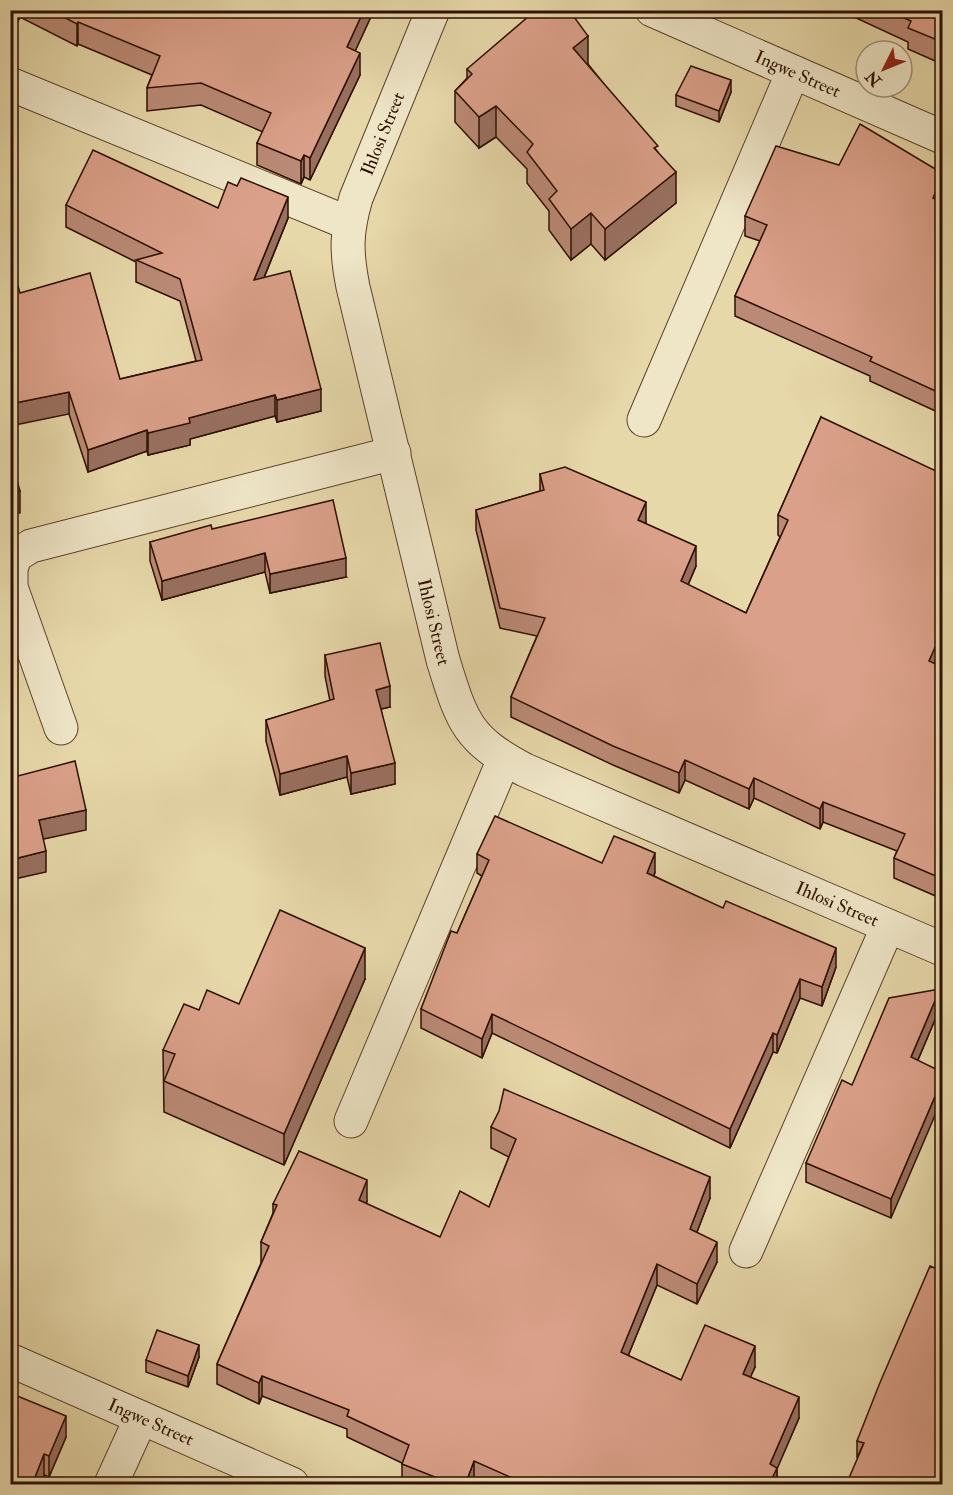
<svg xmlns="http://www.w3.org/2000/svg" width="953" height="1495" font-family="'IM FELL Double Pica',serif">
  <rect width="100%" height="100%" fill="#e7d8aa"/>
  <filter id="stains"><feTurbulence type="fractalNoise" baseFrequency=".00333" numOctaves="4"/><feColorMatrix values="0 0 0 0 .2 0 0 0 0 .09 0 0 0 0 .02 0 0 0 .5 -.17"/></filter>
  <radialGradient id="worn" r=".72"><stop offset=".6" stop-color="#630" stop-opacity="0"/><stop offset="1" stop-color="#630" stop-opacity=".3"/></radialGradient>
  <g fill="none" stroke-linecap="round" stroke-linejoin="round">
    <g stroke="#5c412a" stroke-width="35">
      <g id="minor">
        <path id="s1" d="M433 10 356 198C346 232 346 252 353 287L443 660C462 721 466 739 525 770L942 949"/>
        <path id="s2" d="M652 10 942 137"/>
        <path d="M10 84 348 223"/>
        <path d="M644 420 793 72"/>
        <path d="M61 728 11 587V569L15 556 31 546 394 453"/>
        <path d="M351 1121 504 759"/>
        <path d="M746 1251 888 926"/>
        <path id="s3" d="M10 1360 292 1484"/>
        <path d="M111 1484 141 1418"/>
      </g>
    </g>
    <use href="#minor" stroke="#efe6c8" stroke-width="33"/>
  </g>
  <g fill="#bb8a76" stroke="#2d0f00" stroke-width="1.5">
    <path d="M10 10H374L355 51 360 75 310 180 304 177 301 184 257 165V143L263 132 201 105 147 111V88L152 75 78 44 77 46 20 17 15 27 10 25Z"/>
    <path d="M826 10H835L833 16Z"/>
    <path d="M839 10H942V64L908 49V42Z"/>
    <path d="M588 64 658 152 676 203 605 260 591 244 571 260 549 230V211L527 183V169L496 137 479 148 455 122V91L467 78V69Z"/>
    <path d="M731 92 719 122 676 106V95Z"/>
    <path d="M839 165 942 196 940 201 942 202V414L870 381V376L735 316V296L760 241 745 236V216Z"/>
    <path d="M66 205 218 208 288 218 264 278 321 411 277 422 275 416 190 439V445L148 455 147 451 88 472 69 414 20 293 120 379 196 361 180 301 136 282V262L66 227Z"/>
    <path d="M821 417 941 638V654L936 664 942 667 938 897 894 878V858L897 851 823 822 820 829 754 798 749 809 685 780 679 793 613 765 511 717V697L537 636 500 628 476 530V510L540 491V474L646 522 645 523 696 566 688 585 746 613 780 537 778 535V515Z"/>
    <path d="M212 529 346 577 270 593 265 572 162 600 150 561V542Z"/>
    <path d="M325 655 390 707 381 709 395 784 351 794 347 777 280 795 266 741V720L330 701 325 676Z"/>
    <path d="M477 854 602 863 655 872 654 876 836 967 822 1006 800 998 777 1053 773 1052 730 1148 492 1033 482 1058 421 1028V1009L457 933 482 876 477 873Z"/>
    <path d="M365 979 284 1165 164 1112 163 1050 199 1010 239 1004Z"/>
    <path d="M940 1008 918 1060 891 1218 806 1182V1163L852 1085Z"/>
    <path d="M491 1127 710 1198 697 1232 717 1262 697 1304 657 1285 628 1356 681 1380 755 1367 750 1377 799 1418 777 1468V1485H480L474 1482 473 1485H402V1463L347 1437V1429L262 1396 259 1404 217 1384V1364L261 1263V1242L273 1213V1204L367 1201 366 1204 440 1237 489 1207 509 1157 491 1148Z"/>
    <path d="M942 1271 857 1458V1441Z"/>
    <path d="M199 1357 188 1387 146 1372V1360Z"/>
    <path d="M10 1393 66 1437 49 1477 44 1475Z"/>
  </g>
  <g fill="#997060" stroke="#2d0f00" stroke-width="1.5">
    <path d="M15 10H20V17L15 27Z"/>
    <path d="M364 10H374L347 69V47Z"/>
    <path d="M78 22V44L77 46V24Z"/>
    <path d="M588 36V67L573 48Z"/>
    <path d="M360 53V75L310 180V158Z"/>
    <path d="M731 80V92L719 122V111Z"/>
    <path d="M496 106V137L479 148V117Z"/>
    <path d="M304 155V177L301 184V161Z"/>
    <path d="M676 172V203L605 260V229Z"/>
    <path d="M942 177V196L933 218V198Z"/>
    <path d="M288 197V218L254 302V280Z"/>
    <path d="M591 213V244L571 260V229Z"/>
    <path d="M321 389V411L277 422V400Z"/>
    <path d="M69 392V414L10 426V404Z"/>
    <path d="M275 395V416L190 439V445L148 455V433L189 418Z"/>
    <path d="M147 430V451L88 472V450Z"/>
    <path d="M20 491V513L10 515V493Z"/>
    <path d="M646 502V522L638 540V520Z"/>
    <path d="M696 546V566L681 601V581Z"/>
    <path d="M265 553V572L162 600V581Z"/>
    <path d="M346 558V577L270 593V574Z"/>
    <path d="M942 615 941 654 929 681V661L936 631Z"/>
    <path d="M390 686V707L376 710V690Z"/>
    <path d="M347 756V777L280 795V774Z"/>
    <path d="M685 760V780L679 793V773Z"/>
    <path d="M395 763V784L351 794V773Z"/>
    <path d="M754 778V798L749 809V789Z"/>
    <path d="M823 802V822L820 829V809Z"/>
    <path d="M86 810V830L39 840V820Z"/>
    <path d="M46 851V872L10 880V860Z"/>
    <path d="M655 853V872L647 892V873Z"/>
    <path d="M942 869V889L938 897V877Z"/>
    <path d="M365 948V979L284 1165V1134Z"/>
    <path d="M836 948V967L822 1006V987Z"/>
    <path d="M800 979V998L777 1053V1035Z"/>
    <path d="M940 989V1008L911 1076V1057Z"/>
    <path d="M492 1014V1033L482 1058V1039Z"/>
    <path d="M773 1033V1052L730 1148V1129Z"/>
    <path d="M942 1080V1099L891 1218V1199Z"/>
    <path d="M710 1177V1198L690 1250V1229Z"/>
    <path d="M367 1180V1201L359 1221V1200Z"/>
    <path d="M717 1242V1262L697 1304V1284Z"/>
    <path d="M657 1264V1285L621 1373V1352Z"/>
    <path d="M199 1345V1357L188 1387V1376Z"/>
    <path d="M755 1346V1367L743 1394V1374Z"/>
    <path d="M262 1376V1396L259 1404V1383Z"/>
    <path d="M799 1397V1418L777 1469V1468V1485H769L770 1464Z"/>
    <path d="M66 1416V1437L49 1477V1456Z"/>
    <path d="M44 1454V1475L40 1485H32Z"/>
    <path d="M474 1461V1482L473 1485H465Z"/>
  </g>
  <g fill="#daa089" stroke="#2d0f00" stroke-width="1.5">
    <path d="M50 10H364L347 47 360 53 310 158 304 155 301 161 257 143 271 113 201 83 147 88 160 56 78 22 77 24Z"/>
    <path d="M536 10H539L546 18 554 10H569L588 36 573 48 658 146 654 148 676 172 605 229 591 213 571 229 549 199 557 191 527 152 533 144 496 106 479 117 455 91 472 74 467 69Z"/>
    <path d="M886 10H942V42L908 28 911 21Z"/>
    <path d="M691 66 731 80 719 111 676 95Z"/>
    <path d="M860 124 942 173V177L933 198 942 202V394L870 361 872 357 735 296 767 225 745 216 776 146 839 165Z"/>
    <path d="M93 150 218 208 228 182 237 186 241 178 288 197 254 280 290 271 321 389 277 400 275 395 189 418 190 423 148 433 147 430 88 450 69 392 10 404V269L13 268 20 293 90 273 120 379 202 360 180 279 136 260 162 253 66 205Z"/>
    <path d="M821 417 938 472 942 462V615L936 631 941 634 929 661 942 667V869L938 877 894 858 905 834 823 802 820 809 754 778 749 789 685 760 679 773 613 746 511 697 545 618 500 608 476 510 544 490 540 474 565 467 646 502 638 520 696 546 681 581 746 613 788 520 778 515Z"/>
    <path d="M10 457 20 491 10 493Z"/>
    <path d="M333 500 346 558 270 574 265 553 162 581 150 542 211 525 212 529Z"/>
    <path d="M380 643 390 686 376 690 395 763 351 773 347 756 280 774 266 720 334 699 325 655Z"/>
    <path d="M75 761 86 810 39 820 46 851 10 860V778Z"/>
    <path d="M495 816 602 863 614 836 634 844 655 853 647 873 723 908 726 901 836 948 822 987 800 979 777 1035 773 1033 730 1129 492 1014 482 1039 421 1009 451 931 457 933 489 860 477 854Z"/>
    <path d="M280 910 365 948 284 1134 164 1081 175 1054 163 1050 184 1004 199 1010 207 990 239 1004Z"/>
    <path d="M940 989 911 1057 942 1072V1080L891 1199 806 1163 842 1080 852 1085 889 998Z"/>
    <path d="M504 1089 710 1177 690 1229 717 1242 697 1284 657 1264 621 1352 681 1380 705 1325 755 1346 743 1374 799 1397 770 1464 777 1468 769 1485H528L474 1461 465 1485H455L402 1464 409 1445 347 1416 349 1410 262 1376 259 1383 217 1364 269 1246 261 1242 277 1205 273 1204 299 1151 367 1180 359 1200 440 1237 460 1191 489 1207 516 1139 491 1127 499 1111Z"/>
    <path d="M930 1266 942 1271V1485H846L864 1443 857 1441 879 1385Z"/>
    <path d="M157 1330 199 1345 188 1376 146 1360Z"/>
    <path d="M10 1393 66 1416 49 1456 44 1454 32 1485H10Z"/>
  </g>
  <g text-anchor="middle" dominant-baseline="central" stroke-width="4.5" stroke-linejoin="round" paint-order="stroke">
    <g font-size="18" fill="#2d0f00" stroke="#efe6c8">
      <text stroke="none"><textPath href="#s2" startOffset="159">Ingwe Street</textPath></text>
      <text transform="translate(383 134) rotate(-68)">Ihlosi Street</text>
      <text stroke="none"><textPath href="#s1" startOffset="638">Ihlosi Street</textPath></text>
      <text stroke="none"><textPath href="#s1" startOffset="1160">Ihlosi Street</textPath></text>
      <text stroke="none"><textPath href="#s3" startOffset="154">Ingwe Street</textPath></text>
    </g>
  </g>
  <rect width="953" height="1495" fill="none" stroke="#e7d8aa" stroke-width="36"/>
  <rect x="12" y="12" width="929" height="1471" fill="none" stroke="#2d0f00" stroke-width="3"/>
  <rect x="18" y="18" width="917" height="1459" fill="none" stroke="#2d0f00" stroke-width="1.5"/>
  <g transform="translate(884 69) rotate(227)"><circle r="28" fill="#efe6c8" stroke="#a19078" stroke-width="1.5"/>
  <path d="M0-4.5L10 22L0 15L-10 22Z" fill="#8f2418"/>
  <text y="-9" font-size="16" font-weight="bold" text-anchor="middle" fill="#2d0f00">N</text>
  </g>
  <rect width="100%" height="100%" filter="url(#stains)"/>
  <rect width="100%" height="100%" fill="url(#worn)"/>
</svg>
